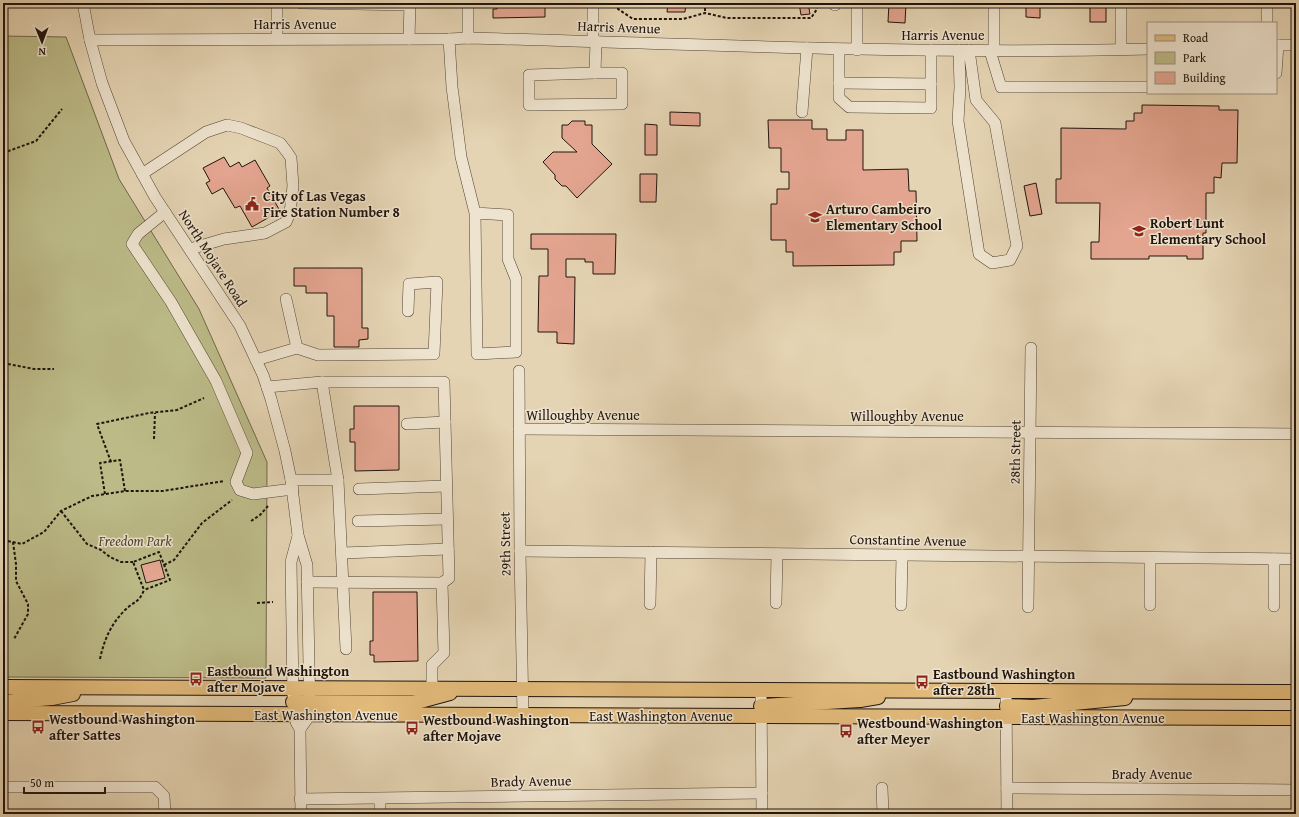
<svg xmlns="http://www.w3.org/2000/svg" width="1299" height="817" font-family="'Gentium Book Plus',serif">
  <rect width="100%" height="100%" fill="#e5d4b3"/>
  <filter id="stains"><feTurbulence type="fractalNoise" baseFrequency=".005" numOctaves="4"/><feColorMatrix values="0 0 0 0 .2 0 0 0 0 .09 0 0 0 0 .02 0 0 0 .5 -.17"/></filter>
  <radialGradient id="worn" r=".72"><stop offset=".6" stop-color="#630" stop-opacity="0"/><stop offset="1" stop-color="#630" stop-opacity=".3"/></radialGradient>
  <path fill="#bcbb88" stroke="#6e684a" d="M3 36 66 37 119 179 199 309 267 462 266 678 3 677Z"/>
  <g fill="#e4a590" stroke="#20140c">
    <path d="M497 3H545V17L493 18V9H497Z"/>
    <path d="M668 3H686L685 12H667Z"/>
    <path d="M799 3H808L810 14 801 15Z"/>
    <path d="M889 3H906L905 23 888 22Z"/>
    <path d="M1026 3H1040V18L1026 17Z"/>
    <rect x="1090" y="3" width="16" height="19"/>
    <path d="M1142 105 1219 106V110H1238L1237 163H1222L1221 178 1214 177V193H1206V233H1203V259H1187V256H1149V259H1091V242H1099L1100 203H1056V179H1061V128L1126 129V121H1134V113H1142Z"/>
    <path d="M670 112 700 113V126L670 125Z"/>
    <path d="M768 120H812V129H827V140H846V130H863V170L908 169 909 191H916L917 241H901V252H894V265L793 266V252H786V240H771V204H777V189H789V172H781V148H769Z"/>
    <path d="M572 121H585V125H592V144L612 164 577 198 566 186H562L555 179V175L543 162 553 152H577L562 138V125H568Z"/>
    <path d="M645 124 657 125V155H645Z"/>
    <path d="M224 157 230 167 239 162 242 167 255 160 270 186 267 188 280 211 252 227 240 206 235 208 223 188 212 194 206 183 210 181 203 168Z"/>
    <path d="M640 174H657L656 202H640Z"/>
    <path d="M1036 183 1042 214 1030 216 1024 186Z"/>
    <path d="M531 234H616L615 274H593V262H585V259H566V277H575L574 344 557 343V332H538L539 276H548V249H531Z"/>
    <path d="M294 268H362V328H368V339L359 340V347H334V316H327V293H306V286H294Z"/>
    <path d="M354 406H399V470L355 471V442H350V429H354Z"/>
    <path d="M160 560 165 578 146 583 141 565Z"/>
    <path d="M373 592H417L418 661 374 662V655H370V641H373Z"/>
  </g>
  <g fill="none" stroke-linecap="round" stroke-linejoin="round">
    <g stroke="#514436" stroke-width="12">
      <g id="minor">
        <path d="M83 3 90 40 102 83 124 141 155 197 240 326 263 375 271 399 285 451 291 480 298 535 307 565 310 715 300 729"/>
        <path d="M277 3V39"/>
        <path d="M301 3 410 5"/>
        <path d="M835 3V5"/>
        <path d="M857 3V50"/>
        <path d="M1121 3V49"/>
        <path d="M1267 23V3"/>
        <path d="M468 38V3"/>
        <path d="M409 39 410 3"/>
        <path d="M449 39 452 87 461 157 475 213 477 354 516 352V279L508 259V215L475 213"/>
        <path d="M90 40 449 39 468 38C694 44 921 55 1148 49"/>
        <path d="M593 41V3"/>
        <path d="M1276 45H1296"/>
        <path d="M839 49V98L849 107 931 108V50"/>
        <path d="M959 50 960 87 958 121 979 254 992 263 1010 260 1017 246 995 123 976 100 969 50"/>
        <path d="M990 51 1001 87H1148"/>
        <path d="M994 51V3"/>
        <path d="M595 73H622V104L529 105V75Z"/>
        <path d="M595 73 596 41"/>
        <path d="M1276 73 1278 45"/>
        <path d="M839 83 931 84"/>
        <path d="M802 112 807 48"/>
        <path d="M142 174 206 132 227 125 241 128 280 143 287 152 291 158 293 186 290 213 286 222 265 233 224 239 190 249"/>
        <path d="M165 212 138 234 132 244 171 302 216 381 247 453 236 482 240 490 253 494 293 489"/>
        <path d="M286 299 297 348"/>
        <path d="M256 360 297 348 318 355 434 354 437 282 409 284 408 311"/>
        <path d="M519 371 520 551 523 716"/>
        <path d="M322 382H444L449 578 442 583"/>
        <path d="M267 387 322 382 338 480"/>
        <path d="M407 424 445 422"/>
        <path d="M519 429 1296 434"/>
        <path d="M291 480H338L346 649"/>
        <path d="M359 489 446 486"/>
        <path d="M358 521 447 519"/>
        <path d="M520 551 1296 559"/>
        <path d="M343 553 448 549"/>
        <path d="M307 582 442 583 444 653 432 665V689"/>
        <path d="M776 603 777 554"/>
        <path d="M650 604 651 552"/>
        <path d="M901 605 902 555"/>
        <path d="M1150 605V558"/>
        <path d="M1274 606V559"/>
        <path d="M1028 607 1031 348"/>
        <path d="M761 690 762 814"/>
        <path d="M1006 690 1007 814"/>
        <path d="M293 696 291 562 298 536"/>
        <path d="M296 722 300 729 301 814"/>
        <path d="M3 787H155L164 796 165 814"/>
        <path d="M882 788 883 814"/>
        <path d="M1007 788 1296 790"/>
        <path d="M300 799 762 793"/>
        <path d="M380 799V814"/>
      </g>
    </g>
    <g stroke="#20140c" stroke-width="16">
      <g id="major">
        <path d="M3 687 1296 692"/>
        <path d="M3 702 52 698 73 694"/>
        <path d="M293 702 413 703 450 693"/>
        <path d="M761 706 860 700 878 697"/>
        <path d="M1007 706 1033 707 1125 698"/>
        <path d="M3 713 1296 718"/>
      </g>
    </g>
    <g stroke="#20140c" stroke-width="2" stroke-dasharray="3 2" stroke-linecap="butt">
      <path d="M619 3 618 9 633 19H683L705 13 727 18H811L817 9V3"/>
      <path d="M705 3V13"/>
      <path d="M3 153 36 141 62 109"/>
      <path d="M3 363 34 369H54"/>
      <path d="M154 439 155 413"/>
      <path d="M111 462 97 424 149 413 177 410 204 398"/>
      <path d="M105 494 100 463 120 460 125 491"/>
      <path d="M61 511 87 544 101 550 110 557 121 562H133"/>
      <path d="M251 521 260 515 268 506"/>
      <path d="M3 540 22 544 44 532 61 511 92 496 125 491H163L224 481"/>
      <path d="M13 542 16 564V581L28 604V614L14 639"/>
      <path d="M164 565 174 560 202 523 232 500"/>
      <path d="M257 603 273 602"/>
      <path d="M100 659C104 640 111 624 125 610 134 601 139 603 144 590L133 562 159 552 170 580 144 590"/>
    </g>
    <use href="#minor" stroke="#eee3ce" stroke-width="11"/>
    <use href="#major" stroke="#e2ba7a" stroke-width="14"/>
  </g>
  <defs>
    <g id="civic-bare" transform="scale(1.08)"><path d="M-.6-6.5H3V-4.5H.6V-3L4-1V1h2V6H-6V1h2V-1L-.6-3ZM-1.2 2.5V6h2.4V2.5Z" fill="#8f2418" stroke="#eee3ce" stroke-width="2.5" paint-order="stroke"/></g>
    <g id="school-bare" transform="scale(1.08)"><path d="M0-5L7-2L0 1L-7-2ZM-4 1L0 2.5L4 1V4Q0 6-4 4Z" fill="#8f2418" stroke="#eee3ce" stroke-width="2.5" paint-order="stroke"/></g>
    <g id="bus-bare" transform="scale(1.08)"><path d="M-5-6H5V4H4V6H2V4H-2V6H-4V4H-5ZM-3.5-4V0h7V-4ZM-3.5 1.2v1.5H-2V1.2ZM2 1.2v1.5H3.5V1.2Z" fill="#8f2418" stroke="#eee3ce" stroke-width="2.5" paint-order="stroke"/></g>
  </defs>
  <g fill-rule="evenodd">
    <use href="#civic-bare" x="252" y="204"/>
    <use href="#school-bare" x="815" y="217"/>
    <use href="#school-bare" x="1139" y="231"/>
    <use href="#bus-bare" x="196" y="679"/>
    <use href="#bus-bare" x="922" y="682"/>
    <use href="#bus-bare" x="38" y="727"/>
    <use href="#bus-bare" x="412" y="728"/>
    <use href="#bus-bare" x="846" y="731"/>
  </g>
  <g text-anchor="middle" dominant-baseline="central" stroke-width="3" stroke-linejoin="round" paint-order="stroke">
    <g font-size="14" fill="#20140c" stroke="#eee3ce">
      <text x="295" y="24">Harris Avenue</text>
      <text transform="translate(619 27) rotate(2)">Harris Avenue</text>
      <text x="943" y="35">Harris Avenue</text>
      <text transform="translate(213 258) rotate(57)">North Mojave Road</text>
      <text x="583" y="415">Willoughby Avenue</text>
      <text x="907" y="416">Willoughby Avenue</text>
      <text transform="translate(1015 452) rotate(-89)">28th Street</text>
      <text transform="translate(908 540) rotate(1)">Constantine Avenue</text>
      <text transform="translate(505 544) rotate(-91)">29th Street</text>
      <text x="326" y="715">East Washington Avenue</text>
      <text x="661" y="716">East Washington Avenue</text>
      <text x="1093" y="718">East Washington Avenue</text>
      <text x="1152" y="774">Brady Avenue</text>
      <text transform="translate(531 781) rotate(-1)">Brady Avenue</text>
    </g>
    <g font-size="14" font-weight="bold" fill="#20140c" stroke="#eee3ce" text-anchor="start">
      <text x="263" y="196">City of Las Vegas<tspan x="263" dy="16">Fire Station Number 8</tspan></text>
      <text x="826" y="209">Arturo Cambeiro<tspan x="826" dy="16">Elementary School</tspan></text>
      <text x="1150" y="223">Robert Lunt<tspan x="1150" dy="16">Elementary School</tspan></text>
      <text x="207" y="671">Eastbound Washington<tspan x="207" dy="16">after Mojave</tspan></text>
      <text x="933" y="674">Eastbound Washington<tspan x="933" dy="16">after 28th</tspan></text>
      <text x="49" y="719">Westbound Washington<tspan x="49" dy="16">after Sattes</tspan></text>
      <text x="423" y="720">Westbound Washington<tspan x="423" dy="16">after Mojave</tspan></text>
      <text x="857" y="723">Westbound Washington<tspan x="857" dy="16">after Meyer</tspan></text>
    </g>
    <g font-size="14" font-style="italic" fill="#4f4631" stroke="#eee3ce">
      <text x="135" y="541">Freedom Park</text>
    </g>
  </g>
  <rect width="1299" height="817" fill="none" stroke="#e5d4b3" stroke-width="16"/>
  <rect x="4" y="4" width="1291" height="809" fill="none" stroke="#20140c" stroke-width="2"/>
  <rect x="8" y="8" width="1283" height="801" fill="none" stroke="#20140c"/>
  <rect x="1147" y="22" width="130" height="72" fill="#eee3ce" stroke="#9c9080"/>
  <rect x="1155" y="35" width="20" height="6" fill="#e2ba7a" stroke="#9c9080"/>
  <text x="1183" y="42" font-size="12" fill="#20140c">Road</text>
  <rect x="1155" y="52" width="20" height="12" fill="#bcbb88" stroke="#9c9080"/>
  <text x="1183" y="62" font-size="12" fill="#20140c">Park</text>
  <rect x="1155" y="72" width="20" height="12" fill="#e4a590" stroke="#9c9080"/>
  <text x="1183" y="82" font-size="12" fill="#20140c">Building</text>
  <g transform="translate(42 42) rotate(179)" stroke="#eee3ce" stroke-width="3" paint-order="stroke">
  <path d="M0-3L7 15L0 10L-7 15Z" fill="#20140c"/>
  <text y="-6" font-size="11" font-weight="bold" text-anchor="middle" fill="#20140c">N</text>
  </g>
  <path d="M24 787v6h81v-6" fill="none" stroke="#20140c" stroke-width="2"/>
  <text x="30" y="787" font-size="12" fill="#20140c" stroke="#eee3ce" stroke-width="3" paint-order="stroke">50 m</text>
  <rect width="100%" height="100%" filter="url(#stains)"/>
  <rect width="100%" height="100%" fill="url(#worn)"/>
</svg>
